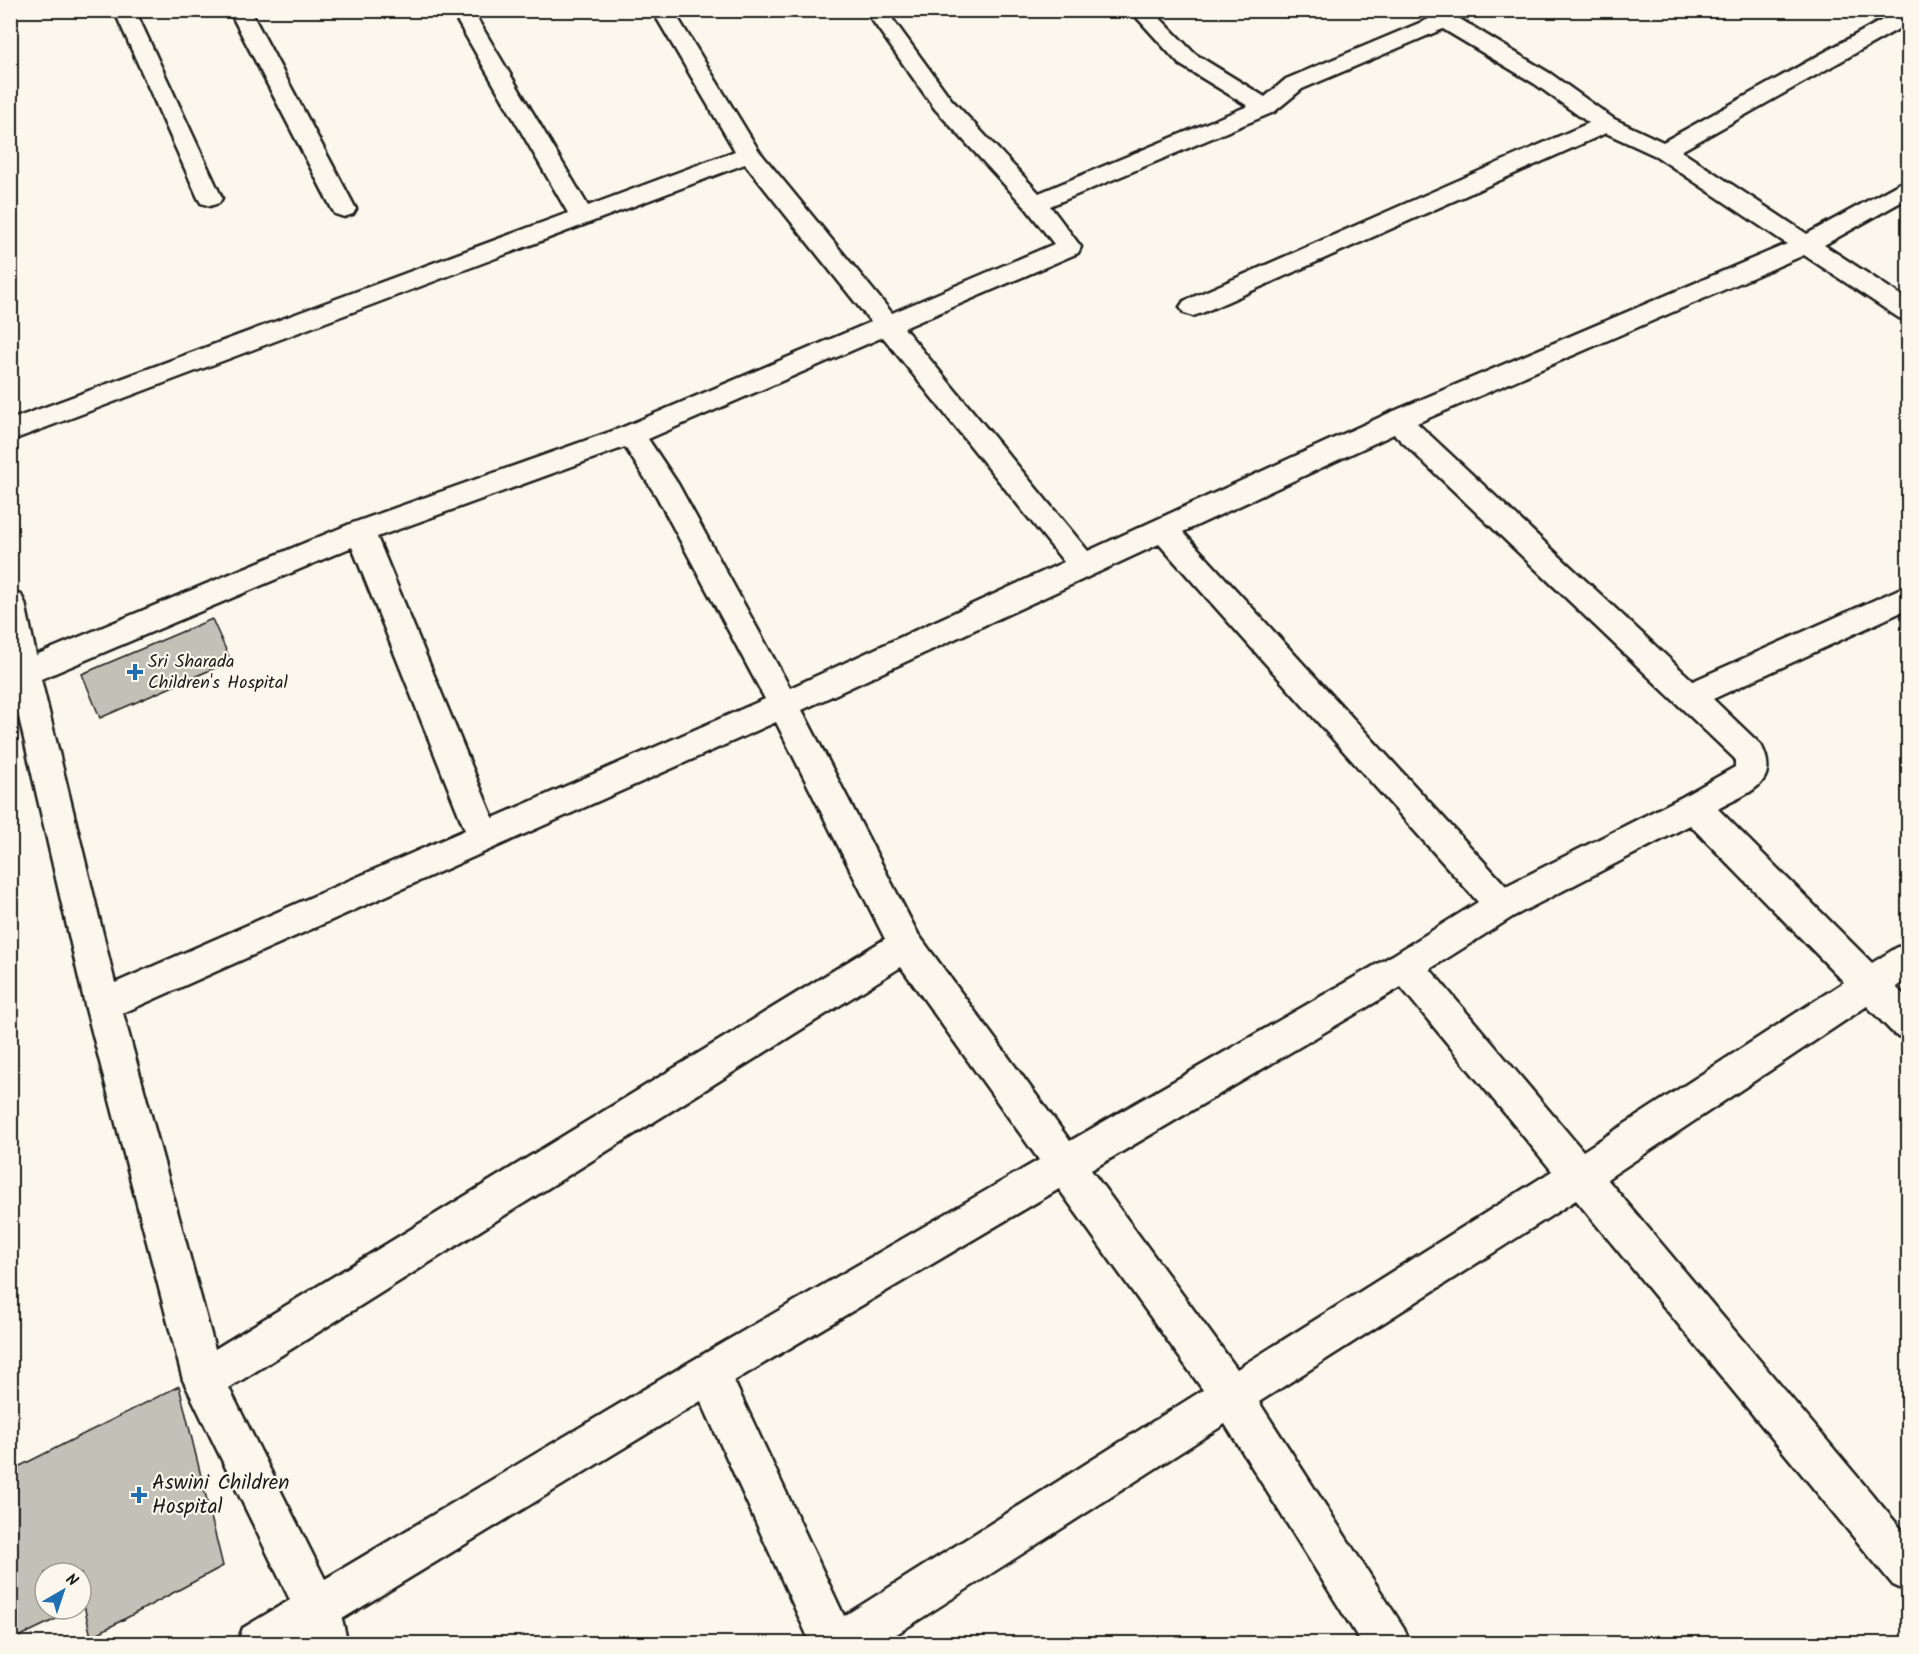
<svg xmlns="http://www.w3.org/2000/svg" width="1919" height="1654" font-family="Kalam,sans-serif">
  <rect width="100%" height="100%" fill="#fbf7ec"/>
  <filter id="ink" filterUnits="userSpaceOnUse"><feTurbulence type="fractalNoise" baseFrequency=".0167" numOctaves="2"/><feDisplacementMap in="SourceGraphic" scale="12" xChannelSelector="R" yChannelSelector="G"/><feConvolveMatrix kernelMatrix="1 2 1 2 8 2 1 2 1" color-interpolation-filters="sRGB"/></filter>
  <g filter="url(#ink)">
    <g fill="#c3c0b8" stroke="#1c1c1c" stroke-width="1.5">
      <path d="M212 619 231 661 100 718 82 674Z"/>
      <path d="M179 1386 223 1566 91 1637 84 1605 81 1607V1573H45V1609H77L10 1641V1471Z"/>
    </g>
    <g fill="none" stroke-linecap="round" stroke-linejoin="round">
      <g stroke="#1c1c1c" stroke-width="5">
        <g id="street">
          <path d="M114 10H135L222 198 219 203 210 206 201 203 198 198Z"/>
          <path d="M229 10H250L356 209 353 214 344 217 335 214 332 209Z"/>
          <path d="M451 10H472L588 206 735 151 652 10H673L759 151 892 313 1054 244 1026 208 935 109 865 10H886L951 99 1039 193 1248 106 1179 64 1130 10H1152L1195 54 1265 97 1286 79 1429 19 1421 10H1445L1551 74 1614 119 1663 142 1893 14 1901 13 1908 14V30L1900 28 1681 151 1807 234 1900 183 1908 181V198L1824 245 1908 300V320L1899 318 1804 255 1417 423 1693 681 1908 585V609L1713 699 1761 745C1782 785 1747 792 1718 809L1872 963 1896 948 1908 943V978L1896 987 1908 999V1039L1895 1035 1867 1006 1607 1179 1908 1537V1592L1893 1585 1576 1200 1259 1402 1404 1628 1410 1644H1362L1225 1424 881 1644H811L701 1401 342 1619 348 1644H237L243 1628 290 1600 183 1380 85 1005 13 691H10V592L21 595 25 603 36 655 350 524 621 428 871 322 745 164 10 441V420L568 213ZM1443 29 1535 84 1589 123 1184 301 1180 307 1184 313 1193 316 1202 313 1606 133 1656 156 1787 244 1387 414 1088 551 904 328 1078 253 1081 247 1050 206 1274 112 1302 89ZM883 337 1064 562 790 688 678 484 648 439ZM1394 434 1735 759V767L1682 797 1506 886 1183 532ZM625 447 657 497 765 699 493 818 377 537ZM1159 544 1478 902 1393 955 1070 1141 918 934 802 710ZM352 547 465 830 115 983 41 679ZM776 722 885 939 215 1349 123 1013ZM1690 825 1844 982 1583 1151 1430 969 1514 916ZM901 967 1039 1160 695 1359 325 1579 229 1388ZM1401 987 1552 1171 1237 1369 1091 1170ZM1059 1189 1203 1390 844 1616 734 1381Z"/>
        </g>
      </g>
      <use href="#street" fill="#fbf7ec" fill-rule="evenodd"/>
    </g>
  </g>
  <g fill="#1f6fb2" stroke="#fbf7ec" stroke-width="2">
    <path d="M132 663h6v6h6v6h-6v6h-6v-6h-6v-6h6z"/>
    <path d="M136 1486h6v6h6v6h-6v6h-6v-6h-6v-6h6z"/>
  </g>
  <g text-anchor="middle" dominant-baseline="central" stroke-width="4.5" stroke-linejoin="round" paint-order="stroke">
    <g font-size="18" fill="#1c1c1c" stroke="#fbf7ec" text-anchor="start">
      <text x="148" y="662">Sri Sharada<tspan x="148" dy="21">Children's Hospital</tspan></text>
    </g>
    <g font-size="21" fill="#1c1c1c" stroke="#fbf7ec" text-anchor="start">
      <text x="152" y="1483">Aswini Children<tspan x="152" dy="24">Hospital</tspan></text>
    </g>
  </g>
  <rect width="1919" height="1654" fill="none" stroke="#fbf7ec" stroke-width="36"/>
  <rect x="18" y="18" width="1883" height="1618" fill="none" stroke="#1c1c1c" stroke-width="2" filter="url(#ink)"/>
  <g transform="translate(63 1591) rotate(39)"><circle r="28" fill="#fbf7ec" stroke="#a29f99" stroke-width="1.5"/>
  <path d="M0-4.5L10 22L0 15L-10 22Z" fill="#1f6fb2"/>
  <text y="-9" font-size="16" font-weight="bold" text-anchor="middle" fill="#1c1c1c">N</text>
  </g>
</svg>
